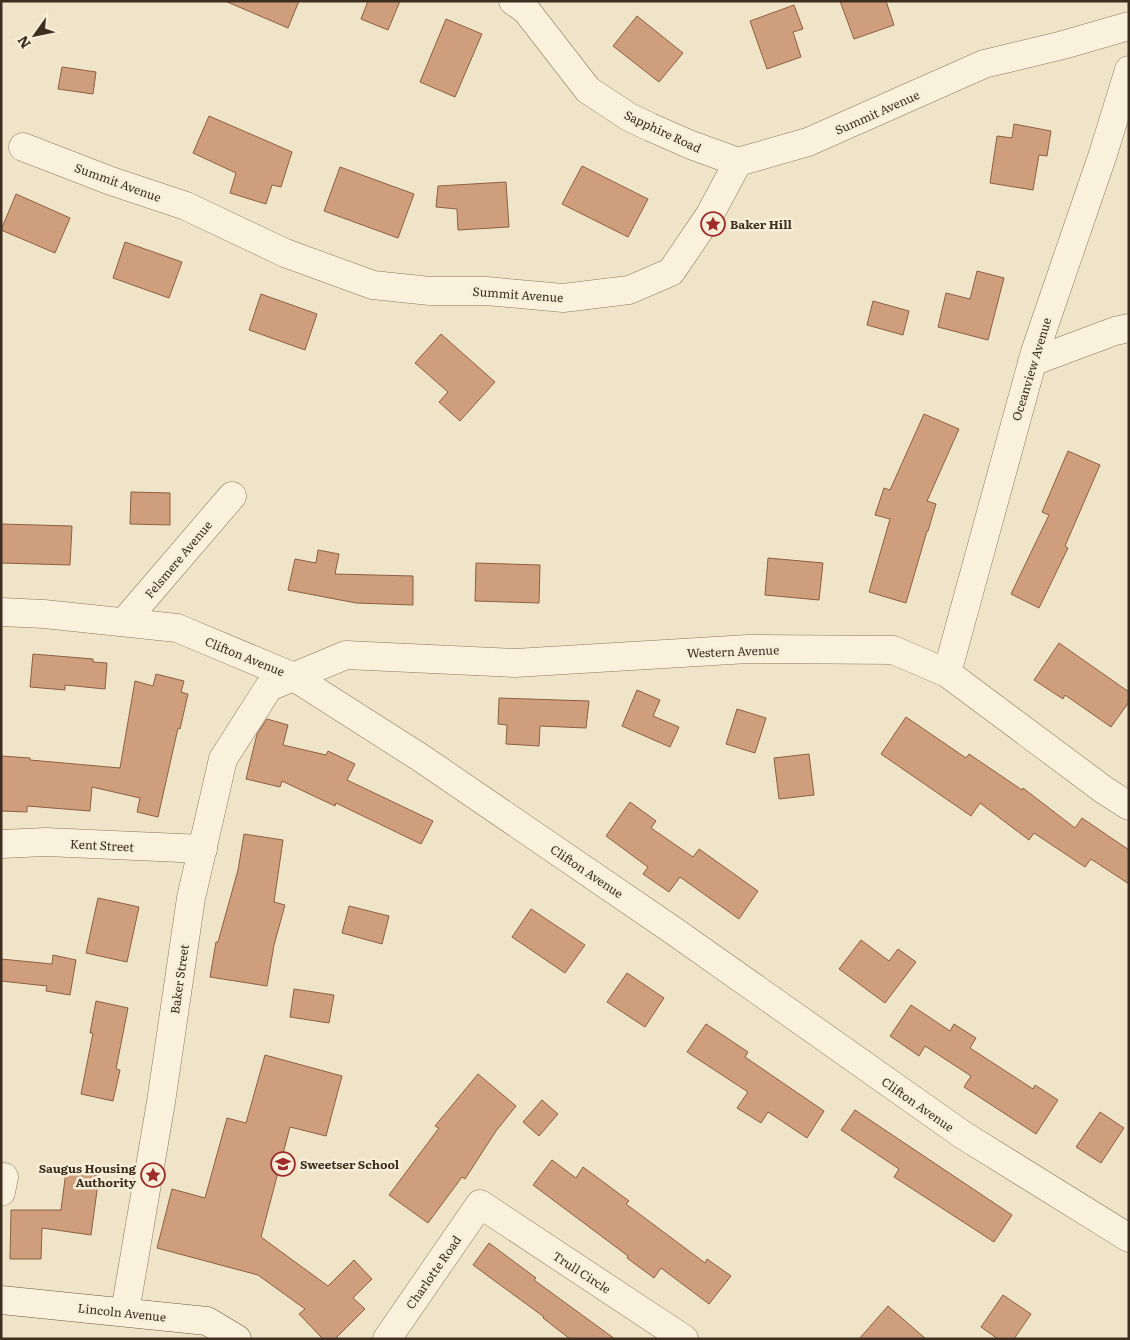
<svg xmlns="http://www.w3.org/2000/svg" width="1130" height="1340" font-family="Literata,serif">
  <rect width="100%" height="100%" fill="#f0e4c8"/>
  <g fill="#cf9f7d" stroke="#8d5f41">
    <path d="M225 1H299L288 28Z"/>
    <path d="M368 1H400L388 30 361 19Z"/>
    <path d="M840 1H886L894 25 854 39Z"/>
    <path d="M794 5 803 29 793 32 801 57 767 69 750 21Z"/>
    <path d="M637 16 683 53 659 82 613 46Z"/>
    <path d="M446 19 482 34 455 97 420 82Z"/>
    <path d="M62 67 96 72 93 94 58 89Z"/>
    <path d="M209 116 292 152 281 187 272 185 266 204 230 193 236 173 193 153Z"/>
    <path d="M1014 124 1051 131 1047 156 1039 155 1033 190 990 183 997 136 1012 138Z"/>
    <path d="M582 166 648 199 628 237 562 204Z"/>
    <path d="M340 167 414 194 398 238 324 211Z"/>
    <path d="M506 182 509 227 458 230 457 209 436 207 438 186Z"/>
    <path d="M16 194 70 218 55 253 1 230Z"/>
    <path d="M125 242 182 262 169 298 113 278Z"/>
    <path d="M977 271 1004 278 988 340 938 327 946 293 970 299Z"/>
    <path d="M261 294 317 314 305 350 249 330Z"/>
    <path d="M873 301 909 311 903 335 867 325Z"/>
    <path d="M441 334 495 382 460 421 439 402 448 392 415 363Z"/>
    <path d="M924 414 959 429 927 501 936 504 928 531H927L906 603 869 592 890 519 875 515 884 488 890 490Z"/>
    <path d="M1068 451 1100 465 1065 546 1068 548 1039 608 1011 594 1049 515 1042 512Z"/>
    <path d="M131 492 170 493V525L130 524Z"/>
    <path d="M1 524 72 526 70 565 1 563Z"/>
    <path d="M318 550 339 554 335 574 413 576V605L356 603 288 590 295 559 316 563Z"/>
    <path d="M768 558 823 563 819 600 765 595Z"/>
    <path d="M476 563 540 565 539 603 475 601Z"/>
    <path d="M1059 643 1129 692V702L1111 727 1065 695 1063 699 1034 680Z"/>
    <path d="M33 654 93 659V662L107 663 105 689 65 685V690L30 687Z"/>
    <path d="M156 674 184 681 181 692 188 694 180 729 178 728 158 817 137 812 140 798 92 787 90 811 27 806V812L1 811V756L30 758V760L120 768 135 681 153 686Z"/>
    <path d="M637 690 660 700 653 716 679 727 670 747 622 726Z"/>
    <path d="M499 698 589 701 586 728 540 726 539 746 506 744 507 725 498 724Z"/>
    <path d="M737 709 766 718 755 753 726 744Z"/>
    <path d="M906 717 966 758 969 754 1022 790 1023 788 1075 828 1082 818 1129 850V884L1091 859 1085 867 1034 833 1029 840 980 803 971 816 881 754Z"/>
    <path d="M267 719 288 725 283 745 326 755 328 751 355 764 347 780 433 821 421 844 336 803 335 806 282 781 280 787 246 779 257 734Z"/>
    <path d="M809 754 814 795 779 799 774 758Z"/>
    <path d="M630 802 656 821 651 828 693 857 699 849 758 891 739 919 680 877 669 892 643 874 648 867 606 836Z"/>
    <path d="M244 834 283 840 274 902 285 905 274 945 267 986 210 977 216 942H218L238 870Z"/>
    <path d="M98 898 139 907 127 962 86 953Z"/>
    <path d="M349 906 389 916 382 944 342 933Z"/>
    <path d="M531 909 585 945 565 973 512 937Z"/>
    <path d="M861 940 889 961 898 949 916 962 885 1003 839 969Z"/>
    <path d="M53 955 76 960 70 995 46 991 47 986 1 981V959L52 964Z"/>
    <path d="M627 973 664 998 645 1027 607 1002Z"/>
    <path d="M294 989 334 995 329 1023 290 1017Z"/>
    <path d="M96 1001 128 1008 116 1069 120 1070 113 1101 81 1094 93 1033H90Z"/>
    <path d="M911 1005 950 1031 954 1024 976 1038 970 1048 1033 1089 1035 1085 1058 1100 1036 1134 964 1087 971 1076 925 1046 919 1056 890 1036Z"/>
    <path d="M706 1024 748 1052 745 1057 824 1111 807 1138 768 1112 761 1123 737 1108 748 1092 687 1052Z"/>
    <path d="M265 1055 342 1076 326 1136 290 1127 261 1237 328 1286 354 1260 372 1279 353 1298 365 1309 335 1339H323L299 1314 305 1309 258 1275 157 1248 172 1189 205 1198 227 1118 246 1123Z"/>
    <path d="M478 1074 516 1106 496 1131 465 1179 462 1177 428 1223 389 1195 439 1128 435 1126Z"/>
    <path d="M542 1100 558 1114 539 1136 523 1122Z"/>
    <path d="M855 1110 1012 1215 994 1242 894 1177 899 1169 841 1130Z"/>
    <path d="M1100 1112 1124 1128 1101 1163 1076 1147Z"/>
    <path d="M552 1160 576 1178 583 1167 629 1201 626 1204 705 1263 707 1259 731 1276 709 1304 661 1268 654 1278 627 1258 628 1256 533 1185Z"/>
    <path d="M66 1171 99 1176 91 1235 42 1228 41 1259H10L11 1210H61Z"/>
    <path d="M489 1243 536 1278 534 1280 615 1339H570L543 1318 544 1317 473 1265Z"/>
    <path d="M1003 1295 1031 1314 1014 1339H998L981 1327Z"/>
    <path d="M888 1306 926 1339H859Z"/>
  </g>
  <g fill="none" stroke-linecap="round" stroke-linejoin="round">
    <g stroke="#8d765c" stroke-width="29">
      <g id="minor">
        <path d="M513 1 526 10 588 90 629 117 650 127 691 145 738 162"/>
        <path d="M23 147 111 181 186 206 285 253 373 285 430 291H486L563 298 629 290 671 272 709 216 738 162 808 142 984 64 1063 45 1129 26"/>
        <path d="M1032 362 1115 331 1129 328"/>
        <path d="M1 612 44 614 177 628 294 677 421 758 671 929 963 1135 1129 1238"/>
        <path d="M124 622 232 496"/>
        <path d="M947 673 1035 352 1103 154 1129 70"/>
        <path d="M1 844 46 842 203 849"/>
        <path d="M1 1192 4 1177"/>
        <path d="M125 1312 161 1102 191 898 223 759 269 687 346 655 515 663 748 649 893 650 947 673 1104 790 1129 806"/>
        <path d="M387 1339 480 1204 684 1339"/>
      </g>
    </g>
    <g stroke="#6f573f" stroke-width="29">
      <path id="secondary" d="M1 1300 207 1321 237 1339"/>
    </g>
    <use href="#minor" stroke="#faf1dc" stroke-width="28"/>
    <use href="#secondary" stroke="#faf1dc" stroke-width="28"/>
  </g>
  <defs>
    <g id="sight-ring" transform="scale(1.25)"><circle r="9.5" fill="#f7eed8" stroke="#9e2a2b" stroke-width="1.5"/><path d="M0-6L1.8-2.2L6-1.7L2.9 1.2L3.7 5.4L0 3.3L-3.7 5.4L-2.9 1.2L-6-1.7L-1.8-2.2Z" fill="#9e2a2b"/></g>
    <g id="school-ring" transform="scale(1.25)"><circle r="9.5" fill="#f7eed8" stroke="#9e2a2b" stroke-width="1.5"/><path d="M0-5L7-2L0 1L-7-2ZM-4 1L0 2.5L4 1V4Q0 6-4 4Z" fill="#9e2a2b"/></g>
  </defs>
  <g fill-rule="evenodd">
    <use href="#sight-ring" x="713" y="224"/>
    <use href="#school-ring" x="283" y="1164"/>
    <use href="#sight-ring" x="153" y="1175"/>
  </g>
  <g text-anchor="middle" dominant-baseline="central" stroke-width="5" stroke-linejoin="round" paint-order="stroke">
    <g font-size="12" fill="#3d2e20" stroke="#f7eed8">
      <text transform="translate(877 112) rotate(-24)">Summit Avenue</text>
      <text transform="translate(663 131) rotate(25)">Sapphire Road</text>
      <text transform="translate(118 182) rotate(20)">Summit Avenue</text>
      <text transform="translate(518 294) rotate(4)">Summit Avenue</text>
      <text transform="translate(1031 369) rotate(-73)">Oceanview Avenue</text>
      <text transform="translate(178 559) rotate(-50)">Felsmere Avenue</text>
      <text transform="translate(733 651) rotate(-2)">Western Avenue</text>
      <text transform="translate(245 656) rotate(22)">Clifton Avenue</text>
      <text transform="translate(102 845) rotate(3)">Kent Street</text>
      <text transform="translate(587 871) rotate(34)">Clifton Avenue</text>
      <text transform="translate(179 979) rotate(-82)">Baker Street</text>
      <text transform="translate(918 1104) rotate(35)">Clifton Avenue</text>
      <text transform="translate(433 1272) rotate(-55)">Charlotte Road</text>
      <text transform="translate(582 1272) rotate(33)">Trull Circle</text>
      <text transform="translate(122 1312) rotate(6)">Lincoln Avenue</text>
    </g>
    <g font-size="12" font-weight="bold" fill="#3d2e20" stroke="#f7eed8" text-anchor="start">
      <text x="730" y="224">Baker Hill</text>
      <text x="300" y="1164">Sweetser School</text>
      <text x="136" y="1168" text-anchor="end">Saugus Housing<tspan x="136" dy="14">Authority</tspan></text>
    </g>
  </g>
  <rect width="1130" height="1340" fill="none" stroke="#3d2e20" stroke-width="5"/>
  <g transform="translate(35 35) rotate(237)" stroke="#f7eed8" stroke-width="4" paint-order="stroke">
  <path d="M0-4L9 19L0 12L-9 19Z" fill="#3d2e20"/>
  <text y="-8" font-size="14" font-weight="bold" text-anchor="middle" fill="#3d2e20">N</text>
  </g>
</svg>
